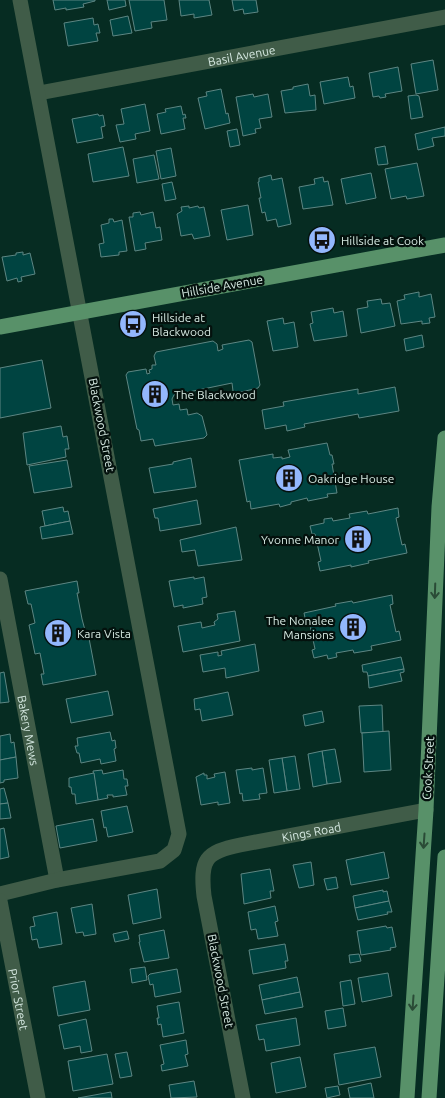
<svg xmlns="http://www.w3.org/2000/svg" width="445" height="1098" font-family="Ubuntu,sans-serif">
  <rect width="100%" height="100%" fill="#062c22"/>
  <g fill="#004441" stroke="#5d8683">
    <path d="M53 0H95V1L83 4 84 7 66 10V8L55 10Z"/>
    <path d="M107 0H125L126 6 109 10Z"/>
    <path d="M129 0H164L167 20 151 22 152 28 135 31Z"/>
    <path d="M179 0H209L212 15 194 18V14L181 16Z"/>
    <path d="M232 0H256L258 12 244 14 243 9 234 11Z"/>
    <path d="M128 16 132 33 113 36 110 20Z"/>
    <path d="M93 18 94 25 98 24 100 33H96L98 41 68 46 64 23Z"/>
    <path d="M433 60 438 90 416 94 411 64Z"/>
    <path d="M398 67 402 91 385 94 386 97 380 98 379 96 373 97 369 73Z"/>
    <path d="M348 77 350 87 353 86 355 98 324 104 320 82Z"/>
    <path d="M308 84 310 96 315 95 316 110 285 113 281 91 293 89V87Z"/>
    <path d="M221 89 226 114 228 113 230 123 205 129 198 98 207 96 206 92Z"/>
    <path d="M253 94 254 97 268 94 272 117 259 119 261 128 255 129 256 133 243 136 236 97Z"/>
    <path d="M416 95 419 96 423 117 411 119 408 96Z"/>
    <path d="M145 104 150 131 135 134 136 139 120 142 116 125 124 124 121 109Z"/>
    <path d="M181 106 183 115 185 114 186 118H183L185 129 161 134 157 114 166 112 165 109Z"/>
    <path d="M98 114 99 116 103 115 105 126 101 127 103 138 77 143 72 119Z"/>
    <path d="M445 127V136L432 138 434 146 418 150 415 134Z"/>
    <path d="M237 129 240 145 230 147 227 131Z"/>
    <path d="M385 146 388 164 378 165 375 148Z"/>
    <path d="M123 147 129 176 93 182 88 154Z"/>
    <path d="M171 148 176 176 161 179 156 151Z"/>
    <path d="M154 155 159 179 137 183 133 159Z"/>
    <path d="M417 163 424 196 407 199 406 196 391 199 385 169Z"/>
    <path d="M371 173 376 198 346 204 341 179Z"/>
    <path d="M271 175 272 180 282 178 291 224 278 227 276 219 267 221 265 212 262 213 259 198H261L258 182H259V178Z"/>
    <path d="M323 177 324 182 328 181 333 205 303 209 299 187 315 184 314 179Z"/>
    <path d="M172 182 176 199 165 201 162 184Z"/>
    <path d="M248 205 253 235 227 240 221 210Z"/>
    <path d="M189 206V208L198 206 199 208 204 207 210 236 194 239 192 234 181 236 177 214 182 211 181 207Z"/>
    <path d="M140 212 141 215 153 212 156 228 160 227 162 240 145 243 146 249 135 251 129 217H133V213Z"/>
    <path d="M109 219H113L114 222 122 220 127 251 119 252V255L101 257 99 244 104 243 101 225 109 223Z"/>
    <path d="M23 252V255L30 253 35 274 21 277 22 281 18 282 17 278 7 281 2 257 16 255V253Z"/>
    <path d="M419 292V297L431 294 435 317 429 318 430 323 422 324V321L401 324 397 301 405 299 404 295Z"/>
    <path d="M381 299 382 304 390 303 395 326 361 333 357 309 368 307 367 301Z"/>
    <path d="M333 308 334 313 343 311 347 336 314 341 310 324 313 323 311 312Z"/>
    <path d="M283 318 284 324 294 322 298 347 273 351 267 321Z"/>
    <path d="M422 335 424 347 406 351 404 339Z"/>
    <path d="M249 340 252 342 260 385 258 388 237 393 233 391 232 383 174 395 172 399 173 405 179 404 180 410 187 409 188 415 197 413 202 416 207 435 204 438 155 446 153 439 141 441 139 430 137 429 126 375 128 372 146 369 147 374 150 373 149 370 152 369V365H156L154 356 156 352 213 341 217 344 218 351 223 349 222 345Z"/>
    <path d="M42 360 51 408 0 418V368Z"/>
    <path d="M395 387 399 411 359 418 358 414 304 424 305 427 287 431 286 425 265 429 262 410 284 406 283 402 358 389V394Z"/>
    <path d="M61 426 63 437 67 436 69 449H65L66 457 27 465 23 433Z"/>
    <path d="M327 443 330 455H332L334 464H332L337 493 327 494 328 497 308 501 307 498 291 502V504L280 507 279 504 251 509 250 501 247 502 239 460 273 454V458L282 457V459L290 457 288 450Z"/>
    <path d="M191 458 196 487 154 493 149 468 173 464V462Z"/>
    <path d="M67 460 72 487 34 493 29 466Z"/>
    <path d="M197 500 201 524 160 531 158 518H155L153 509Z"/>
    <path d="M63 507 64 512 68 511 70 521 45 526 42 511Z"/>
    <path d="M398 508 399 517 396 518 402 545 405 544 407 553 368 561 369 563 351 567V565L320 571 318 562 321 561 315 534H312L310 526 324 523V519L332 518 333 521 350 518 349 514 367 511 368 514Z"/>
    <path d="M70 521 73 534 42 539 40 527Z"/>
    <path d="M236 527 242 560 198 566 195 550 182 552 180 540Z"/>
    <path d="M194 577V579L204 577 207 597 202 598 203 604 183 608V605L174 607 169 581Z"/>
    <path d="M77 581 79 593H77L82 619 86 634 88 633 96 675 43 685 41 674H44L40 653 35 654 29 625 35 623 31 604H28L25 591Z"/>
    <path d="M392 595 393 604 390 605 396 632 399 631 401 640 371 646 372 650 354 653 353 650 336 653 337 657 328 659 327 655 314 658 312 650 315 649 309 621 306 622 304 613 336 606 335 604 352 601 353 603Z"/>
    <path d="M235 611 240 641 183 652 178 626 201 622 202 628 215 625 214 622 218 619 217 614Z"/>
    <path d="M255 644 259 671 226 678 225 668 203 672 200 655 218 652V656L222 655 221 651Z"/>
    <path d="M401 657 404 669 368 676 367 672H363L362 665Z"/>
    <path d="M404 669V672L400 673 402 681 369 688 368 676Z"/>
    <path d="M4 672 9 702 0 703V673Z"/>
    <path d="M108 691 113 715 71 723 66 699Z"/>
    <path d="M228 692 233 715 202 721 200 709 195 710 194 699Z"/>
    <path d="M382 705 383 732 361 733 359 706Z"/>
    <path d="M322 711 324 722 305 726 303 715Z"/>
    <path d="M389 731 391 770 364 772 362 733Z"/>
    <path d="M110 732 112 741 115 740 116 748 114 749 116 761 101 764 100 759 81 763 79 753H77L75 746H78L77 738Z"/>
    <path d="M10 734 11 743 14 742 16 757 0 760V736Z"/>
    <path d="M335 749 341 782 327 784 322 751Z"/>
    <path d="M322 751 327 784 313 787 308 754Z"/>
    <path d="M295 756 300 789 287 791 282 758Z"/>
    <path d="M16 757 18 778 4 780V782L0 783V760Z"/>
    <path d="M282 758 287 791 274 793 269 760Z"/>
    <path d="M252 768V770L263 768 267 793 259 794 260 799 243 801 242 793 240 794 236 770Z"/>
    <path d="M102 770 103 774 123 770 124 779H127L128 786H125L127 795 113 797V795H107L108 798 98 800 93 771Z"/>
    <path d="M225 772 230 803 218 805V802L201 805 196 777 204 773V775H207V779L215 777 214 774Z"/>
    <path d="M94 773 98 800 76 804 75 794H72L71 787H69V778Z"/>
    <path d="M4 788 8 803 0 804V789Z"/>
    <path d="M8 803 11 818 0 819V804Z"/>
    <path d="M127 806 133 832 108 837 106 827 104 828 101 811Z"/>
    <path d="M93 819 97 841 60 848 56 826Z"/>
    <path d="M4 828 9 857 0 859V829Z"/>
    <path d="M384 852 389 878 351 885 346 860Z"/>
    <path d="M311 862 314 885 299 888 293 865Z"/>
    <path d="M270 869 274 891H270L271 898 244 904 241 874Z"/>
    <path d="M336 877 338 888 327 890 324 879Z"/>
    <path d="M157 889 161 918 133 924 128 895Z"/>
    <path d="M383 890V892L387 891 389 901 355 908 353 896Z"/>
    <path d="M389 901 392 912H387L388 914 358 920 355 908Z"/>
    <path d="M92 904 96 934 84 936 83 932 76 933 71 908Z"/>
    <path d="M275 906 278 921 275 922 278 936 258 939 256 929 251 930 248 912Z"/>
    <path d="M57 912 62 944 39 948 37 939 32 940 30 927 35 926 33 917Z"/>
    <path d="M386 926 387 928 392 927 396 947 390 948 391 950 361 955 357 931Z"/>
    <path d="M164 930 169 958 144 962 139 942H140L139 935Z"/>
    <path d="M127 931 129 939 115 942 113 934Z"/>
    <path d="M285 944 288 961H285L286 968 253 974 249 950Z"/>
    <path d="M359 954 361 961 350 963 349 955Z"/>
    <path d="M145 967 147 980 132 983 130 969Z"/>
    <path d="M177 969 181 992 155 997 153 984 150 985 148 976 150 974Z"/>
    <path d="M388 973 392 996 362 1002 358 978Z"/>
    <path d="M297 977 300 992 262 1000 259 985Z"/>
    <path d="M351 980 355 1004 343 1006 340 982Z"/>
    <path d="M85 981 90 1010 58 1016 53 987Z"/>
    <path d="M300 992 303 1007 265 1014 262 1000Z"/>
    <path d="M179 1002 184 1033 163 1037 161 1024 158 1025 157 1018H159L157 1006Z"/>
    <path d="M343 1008 346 1026 328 1029 325 1011Z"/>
    <path d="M296 1018 300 1045 266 1051 264 1039 259 1040 256 1025Z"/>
    <path d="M86 1019 92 1051 81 1053 80 1046 64 1049 59 1025Z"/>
    <path d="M186 1040 188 1054 185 1055 188 1066 162 1071 161 1065 164 1064 160 1045Z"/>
    <path d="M375 1047 381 1077 339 1085 334 1054Z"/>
    <path d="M127 1052 132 1076 120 1078 115 1054Z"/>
    <path d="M107 1054 113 1084 73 1091 68 1061Z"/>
    <path d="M300 1057 306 1087 276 1093 271 1063Z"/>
    <path d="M194 1081 197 1097 171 1098 169 1085Z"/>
    <path d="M371 1083 374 1098H350L348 1088Z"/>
    <path d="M338 1086 340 1095 327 1098 325 1088Z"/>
    <path d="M111 1092 112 1098H78Z"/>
  </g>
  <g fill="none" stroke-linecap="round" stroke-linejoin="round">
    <g stroke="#405c48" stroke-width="15">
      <path id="s1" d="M39 93 445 17"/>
      <path id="s2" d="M0 579 57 880"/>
      <path d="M0 894 57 880 160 861 174 850 179 834 20 0"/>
      <path id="s3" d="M0 901 38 1098"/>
      <path id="s4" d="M243 1098 204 896C200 860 205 852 240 845L426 810"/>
    </g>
    <g stroke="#589169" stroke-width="15">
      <path d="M0 327 445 245"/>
      <path d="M407 1098 426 810 439 507 445 438"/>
      <path d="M429 1098 445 857"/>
    </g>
  </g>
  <defs><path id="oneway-shaft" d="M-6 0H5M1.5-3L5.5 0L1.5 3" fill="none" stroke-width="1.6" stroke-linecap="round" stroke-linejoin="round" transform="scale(1.25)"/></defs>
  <g stroke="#2a4b36">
    <use href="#oneway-shaft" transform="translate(435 591) rotate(92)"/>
    <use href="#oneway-shaft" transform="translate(424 841) rotate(94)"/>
    <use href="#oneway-shaft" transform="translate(413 1003) rotate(94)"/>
  </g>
  <defs>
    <g id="bus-disc" transform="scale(1.4375)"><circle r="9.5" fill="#93b7fd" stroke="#04110d"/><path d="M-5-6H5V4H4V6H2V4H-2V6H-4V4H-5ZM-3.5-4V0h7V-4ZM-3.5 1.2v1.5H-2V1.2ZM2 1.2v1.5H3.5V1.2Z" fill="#111"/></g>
    <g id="building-disc" transform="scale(1.4375)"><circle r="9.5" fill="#93b7fd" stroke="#04110d"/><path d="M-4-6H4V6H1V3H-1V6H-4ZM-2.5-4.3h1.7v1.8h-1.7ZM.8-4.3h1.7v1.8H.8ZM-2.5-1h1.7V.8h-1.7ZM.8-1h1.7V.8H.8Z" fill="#111"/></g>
  </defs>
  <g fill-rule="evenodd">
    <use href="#bus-disc" x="322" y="240"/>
    <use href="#bus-disc" x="133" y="324"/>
    <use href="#building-disc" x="155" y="394"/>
    <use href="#building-disc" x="289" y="478"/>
    <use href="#building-disc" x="358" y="539"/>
    <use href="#building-disc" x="353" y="627"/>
    <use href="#building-disc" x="58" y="633"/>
  </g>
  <g text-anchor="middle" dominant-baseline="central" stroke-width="4.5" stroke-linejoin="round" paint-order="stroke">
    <g font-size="12" fill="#d5e8e1" stroke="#04110d">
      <text stroke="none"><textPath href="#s1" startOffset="206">Basil Avenue</textPath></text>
      <text transform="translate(222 286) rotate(-10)">Hillside Avenue</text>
      <text transform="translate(102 425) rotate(79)">Blackwood Street</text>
      <text stroke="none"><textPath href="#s2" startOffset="154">Bakery Mews</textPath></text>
      <text transform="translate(428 768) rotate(-87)">Cook Street</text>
      <text stroke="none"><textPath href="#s4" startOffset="352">Kings Road</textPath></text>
      <text transform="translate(221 981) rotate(79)">Blackwood Street</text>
      <text stroke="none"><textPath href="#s3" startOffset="100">Prior Street</textPath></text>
    </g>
    <g font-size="12" fill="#d5e8e1" stroke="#04110d" text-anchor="start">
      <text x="341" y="240">Hillside at Cook</text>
      <text x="152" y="317">Hillside at<tspan x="152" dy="14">Blackwood</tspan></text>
      <text x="174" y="394">The Blackwood</text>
      <text x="308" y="478">Oakridge House</text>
      <text x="339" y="539" text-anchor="end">Yvonne Manor</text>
      <text x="334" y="620" text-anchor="end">The Nonalee<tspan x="334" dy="14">Mansions</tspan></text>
      <text x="77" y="633">Kara Vista</text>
    </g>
  </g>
</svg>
